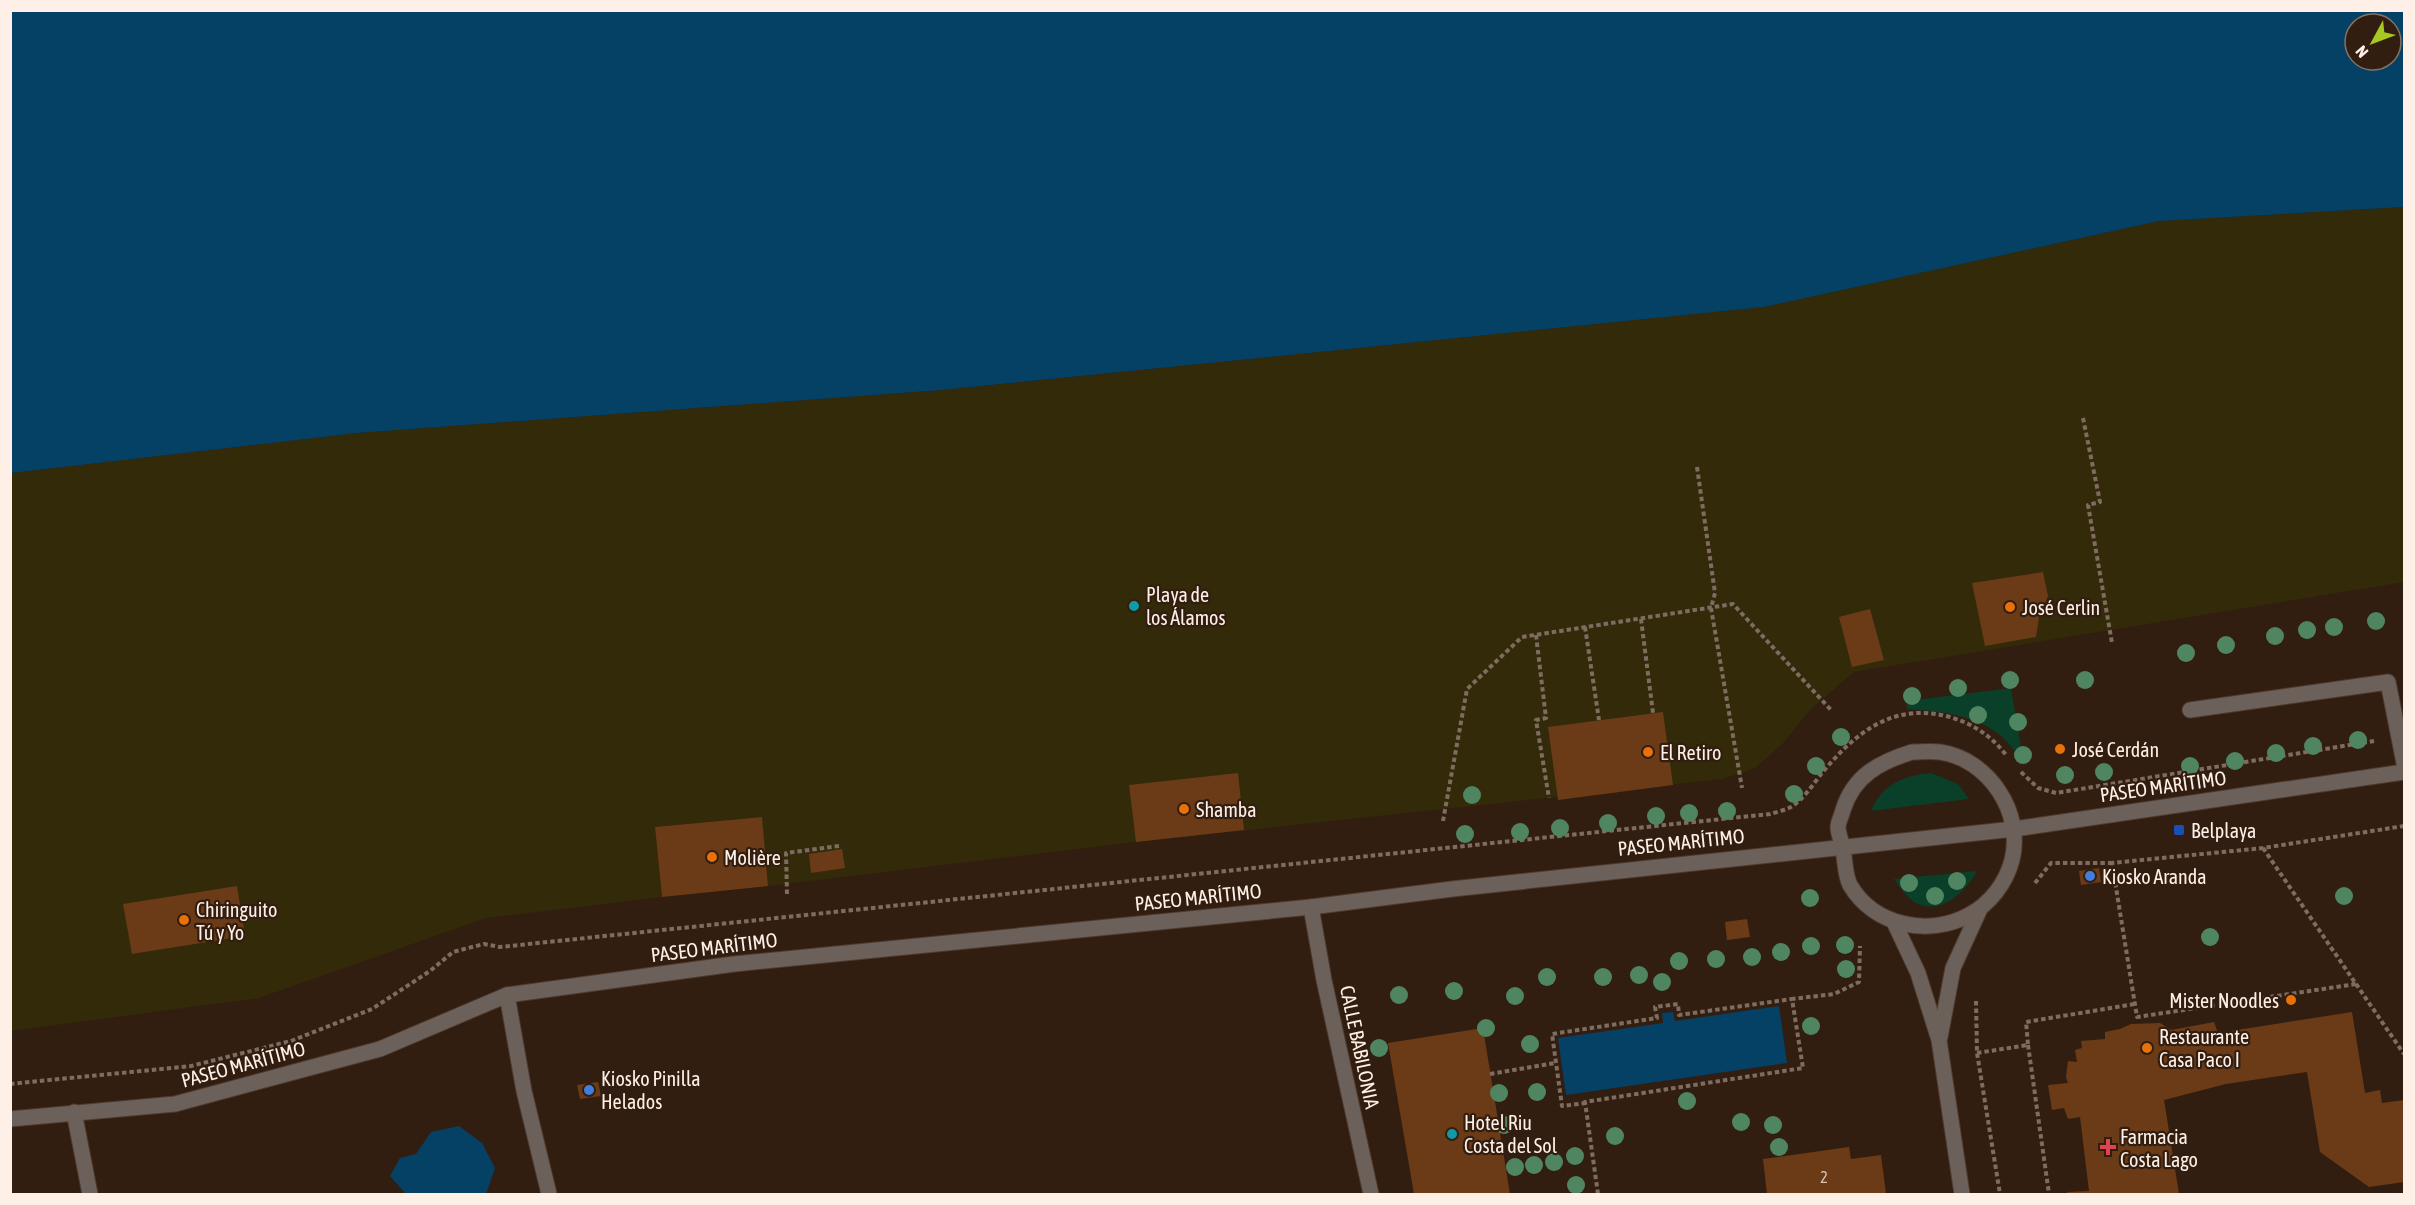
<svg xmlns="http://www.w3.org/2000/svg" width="2415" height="1205" font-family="'Asap Condensed',sans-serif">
  <rect width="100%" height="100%" fill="#321e10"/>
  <g fill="#0a3f29">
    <path d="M2011 688 2023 761C2015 752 2007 740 1997 733 1970 713 1940 712 1907 709V701Z"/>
    <path d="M1931 773 1958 784 1969 799 1871 811C1881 784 1906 775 1931 773Z"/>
    <path d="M1977 871C1966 891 1942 916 1916 903 1907 898 1900 887 1894 879Z"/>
  </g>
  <path fill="#322a09" d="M2404 207V582L1854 672 1811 709 1783 743 1755 768 1723 779 1136 842 768 886 761 817 655 827 662 897 486 918 259 998 11 1031 10 473 357 433 942 390 1764 307 2159 221Z"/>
  <g fill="#044165" fill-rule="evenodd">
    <path d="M10 11H2404V207L2159 221 1764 307 942 390 357 433 11 473ZM2355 24H2391V60H2355Z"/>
    <path d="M1779 1006 1787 1063 1566 1095 1558 1038 1663 1023 1662 1013 1673 1012 1675 1021Z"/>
    <path d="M459 1126 482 1143 495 1168 486 1194H406L390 1176 400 1158 416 1154 431 1132Z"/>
  </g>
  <g fill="#6b3b17">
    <path d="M2043 572 2048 596 2039 618 2036 637 1985 646 1972 583Z"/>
    <path d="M1870 609 1884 660 1852 667 1839 617Z"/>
    <path d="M1663 712 1673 785 1558 800 1548 727Z"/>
    <path d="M1238 773 1244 830 1136 842 1129 785Z"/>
    <path d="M762 817 768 886 662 897 655 827Z"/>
    <path d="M842 849 845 868 811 873 809 854Z"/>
    <path d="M2099 868 2101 882 2081 885 2079 871Z"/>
    <path d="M237 886 245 936 132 954 123 904Z"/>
    <path d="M1747 919 1750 937 1727 940 1725 922Z"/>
    <path d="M2352 1012 2365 1093 2380 1090 2382 1103 2404 1100V1182L2369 1187 2320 1152 2307 1072 2226 1084 2164 1100 2179 1194H2068L2067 1192 2089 1191 2080 1117 2068 1119 2064 1108 2052 1110 2048 1085 2068 1083 2066 1077 2068 1061 2077 1062 2075 1050 2082 1048 2081 1041 2105 1039V1032L2120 1029 2131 1024 2160 1023 2171 1030 2214 1022 2218 1033Z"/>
    <path d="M1483 1028 1510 1194H1414L1388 1043Z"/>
    <path d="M598 1082 601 1096 580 1099 577 1085Z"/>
    <path d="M1849 1147 1851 1159 1881 1155 1886 1194H1767L1763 1159Z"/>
  </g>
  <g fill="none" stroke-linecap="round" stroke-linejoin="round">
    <g stroke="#4f3b2e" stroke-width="17">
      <g id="minor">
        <path d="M2190 710 2388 682 2404 763"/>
        <path d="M1912 752C1921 752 1931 751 1940 752 1988 759 2024 812 2012 860 2006 883 1990 904 1969 915 1929 937 1874 926 1850 885 1845 876 1845 860 1843 849 1842 842 1838 834 1838 827 1838 822 1842 815 1843 810 1854 775 1880 762 1912 752Z"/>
        <path d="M1311 907 1324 980 1371 1194"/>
        <path d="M1894 922 1918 973 1939 1040 1962 1194"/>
        <path d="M507 995 524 1091 549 1194"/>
        <path d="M1940 1037 1953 968 1980 909"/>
        <path d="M74 1112 90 1194"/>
        <path d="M10 1119 175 1104 380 1049 507 995 734 964 1311 907 1452 889 2014 829 2404 772"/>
      </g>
    </g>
    <g stroke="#7e6c60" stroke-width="4" stroke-dasharray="4.5 3" stroke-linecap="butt">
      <path d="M2083 418 2100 502 2088 505 2112 643"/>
      <path d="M1697 467 1715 593 1711 608 1742 788"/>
      <path d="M1641 619 1653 713"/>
      <path d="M1585 627 1599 720"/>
      <path d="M1536 635 1546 718 1536 720 1549 798"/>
      <path d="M2021 772 2038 788 2056 793 2374 741"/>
      <path d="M1443 821 1467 689 1522 637 1733 604 1831 710"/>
      <path d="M2263 848 2356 984 2137 1017 2112 863 2263 848 2404 826"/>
      <path d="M2035 883 2051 863H2112"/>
      <path d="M787 894 786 853 839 846"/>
      <path d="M2356 984 2404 1054"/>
      <path d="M1976 1001 1977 1053 2000 1194"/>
      <path d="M2028 1045 2049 1194"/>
      <path d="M1977 1053 2028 1045 2026 1022 2135 1004"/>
      <path d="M1490 1074 1555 1063"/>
      <path d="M10 1084 191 1066 291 1041 372 1009 430 971 453 952 484 944 500 947 1770 814C1777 812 1785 810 1791 807 1803 800 1814 783 1822 773 1855 733 1892 703 1946 716 1970 722 1991 735 2006 755"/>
      <path d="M1586 1103 1562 1106 1552 1034 1657 1018 1655 1007 1678 1004 1679 1015 1792 999"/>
      <path d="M1598 1194 1585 1102 1803 1068 1792 999 1834 994 1859 982 1860 946"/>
    </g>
    <use href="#minor" stroke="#6c615a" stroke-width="15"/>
  </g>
  <g fill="#4f8661">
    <circle cx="2376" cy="621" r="9"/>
    <circle cx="2334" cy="627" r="9"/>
    <circle cx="2307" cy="630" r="9"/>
    <circle cx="2275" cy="636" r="9"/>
    <circle cx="2226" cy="645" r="9"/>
    <circle cx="2186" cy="653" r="9"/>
    <circle cx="2010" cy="680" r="9"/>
    <circle cx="2085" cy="680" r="9"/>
    <circle cx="1958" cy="688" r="9"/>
    <circle cx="1912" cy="696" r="9"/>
    <circle cx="1978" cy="715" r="9"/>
    <circle cx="2018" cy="722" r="9"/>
    <circle cx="1841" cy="737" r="9"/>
    <circle cx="2358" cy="740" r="9"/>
    <circle cx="2313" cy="746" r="9"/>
    <circle cx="2276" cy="753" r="9"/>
    <circle cx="2023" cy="755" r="9"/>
    <circle cx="2235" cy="761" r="9"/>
    <circle cx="1816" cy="766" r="9"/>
    <circle cx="2190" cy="766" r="9"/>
    <circle cx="2104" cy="772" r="9"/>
    <circle cx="2065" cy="775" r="9"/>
    <circle cx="1794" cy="794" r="9"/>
    <circle cx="1472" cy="795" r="9"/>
    <circle cx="1727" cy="811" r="9"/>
    <circle cx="1689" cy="813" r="9"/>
    <circle cx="1656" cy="816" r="9"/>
    <circle cx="1608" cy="823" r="9"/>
    <circle cx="1560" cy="828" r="9"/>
    <circle cx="1520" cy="832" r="9"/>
    <circle cx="1465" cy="834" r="9"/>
    <circle cx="1957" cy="881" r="9"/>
    <circle cx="1909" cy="883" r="9"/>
    <circle cx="1935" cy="896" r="9"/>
    <circle cx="2344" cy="896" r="9"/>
    <circle cx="1810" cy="898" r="9"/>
    <circle cx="2210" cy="937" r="9"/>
    <circle cx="1845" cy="945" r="9"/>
    <circle cx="1811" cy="946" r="9"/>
    <circle cx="1781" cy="952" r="9"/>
    <circle cx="1752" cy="957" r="9"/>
    <circle cx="1716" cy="959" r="9"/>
    <circle cx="1679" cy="961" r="9"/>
    <circle cx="1846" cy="969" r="9"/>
    <circle cx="1639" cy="975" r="9"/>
    <circle cx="1547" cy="977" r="9"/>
    <circle cx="1603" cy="977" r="9"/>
    <circle cx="1662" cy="982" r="9"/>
    <circle cx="1454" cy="991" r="9"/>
    <circle cx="1399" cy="995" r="9"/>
    <circle cx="1515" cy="996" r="9"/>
    <circle cx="1811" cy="1026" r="9"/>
    <circle cx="1486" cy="1028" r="9"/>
    <circle cx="1530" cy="1044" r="9"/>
    <circle cx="1379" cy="1048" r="9"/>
    <circle cx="1537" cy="1092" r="9"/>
    <circle cx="1499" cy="1093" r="9"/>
    <circle cx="1687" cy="1101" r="9"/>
    <circle cx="1741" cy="1122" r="9"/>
    <circle cx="1504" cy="1125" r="9"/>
    <circle cx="1773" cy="1125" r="9"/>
    <circle cx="1615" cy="1136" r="9"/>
    <circle cx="1779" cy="1147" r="9"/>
    <circle cx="1575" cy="1156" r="9"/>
    <circle cx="1554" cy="1162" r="9"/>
    <circle cx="1534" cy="1165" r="9"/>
    <circle cx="1515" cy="1167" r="9"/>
    <circle cx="1576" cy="1185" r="9"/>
  </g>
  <g fill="#0f9aa8" stroke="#321e10" stroke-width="2">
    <circle cx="1134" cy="606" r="6"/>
    <circle cx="1452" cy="1134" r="6"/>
  </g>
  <g fill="#e8710a" stroke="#321e10" stroke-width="2">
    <circle cx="2010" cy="607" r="6"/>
    <circle cx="2060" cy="749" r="6"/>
    <circle cx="1648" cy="752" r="6"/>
    <circle cx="1184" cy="809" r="6"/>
    <circle cx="712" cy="857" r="6"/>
    <circle cx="184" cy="920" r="6"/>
    <circle cx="2291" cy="1000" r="6"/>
    <circle cx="2147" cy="1048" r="6"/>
  </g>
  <rect fill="#1a4fb4" stroke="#321e10" stroke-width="2" x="2173" y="824" width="12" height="12" rx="3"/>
  <g fill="#3f7fe0" stroke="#321e10" stroke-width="2">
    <circle cx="2090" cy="876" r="6"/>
    <circle cx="589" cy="1090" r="6"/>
  </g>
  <path fill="#e0444e" stroke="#321e10" stroke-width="2" d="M2105 1138h6v6h6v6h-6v6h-6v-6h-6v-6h6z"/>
  <g text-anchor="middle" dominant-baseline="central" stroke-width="4.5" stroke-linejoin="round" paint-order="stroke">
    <g font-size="16" fill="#dac3b3">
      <text x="1824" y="1177">2</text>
    </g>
    <g font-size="20" fill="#fff0e7" stroke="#321e10" text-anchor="start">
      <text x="1146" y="594">Playa de<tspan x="1146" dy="23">los Álamos</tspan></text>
      <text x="2022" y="607">José Cerlin</text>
      <text x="2072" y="749">José Cerdán</text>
      <text x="1660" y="752">El Retiro</text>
      <text x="1196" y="809">Shamba</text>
      <text x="2191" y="830">Belplaya</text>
      <text x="724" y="857">Molière</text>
      <text x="2102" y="876">Kiosko Aranda</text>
      <text x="196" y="909">Chiringuito<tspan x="196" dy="23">Tú y Yo</tspan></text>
      <text x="2279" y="1000" text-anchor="end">Mister Noodles</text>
      <text x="2159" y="1036">Restaurante<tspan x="2159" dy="23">Casa Paco I</tspan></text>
      <text x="601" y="1078">Kiosko Pinilla<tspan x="601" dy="23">Helados</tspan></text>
      <text x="1464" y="1122">Hotel Riu<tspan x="1464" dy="23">Costa del Sol</tspan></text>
      <text x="2120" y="1136">Farmacia<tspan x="2120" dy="23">Costa Lago</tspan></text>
    </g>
    <g font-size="20" fill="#fff0e7" stroke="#321e10">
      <text transform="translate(2163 786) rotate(-8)">PASEO MARÍTIMO</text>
      <text transform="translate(1681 842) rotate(-6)">PASEO MARÍTIMO</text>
      <text transform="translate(1198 897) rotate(-6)">PASEO MARÍTIMO</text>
      <text transform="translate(714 947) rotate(-7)">PASEO MARÍTIMO</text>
      <text transform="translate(1360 1047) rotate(78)">CALLE BABILONIA</text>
      <text transform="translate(243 1064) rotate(-15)">PASEO MARÍTIMO</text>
    </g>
  </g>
  <rect width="2415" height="1205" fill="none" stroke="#fff0e7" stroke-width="24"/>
  <g transform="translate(2373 42) rotate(229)"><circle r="28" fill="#321e10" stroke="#847266" stroke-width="1.5"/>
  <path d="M0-4.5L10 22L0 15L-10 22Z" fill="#a6c820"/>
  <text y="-9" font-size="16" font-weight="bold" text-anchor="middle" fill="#fff0e7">N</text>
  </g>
</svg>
